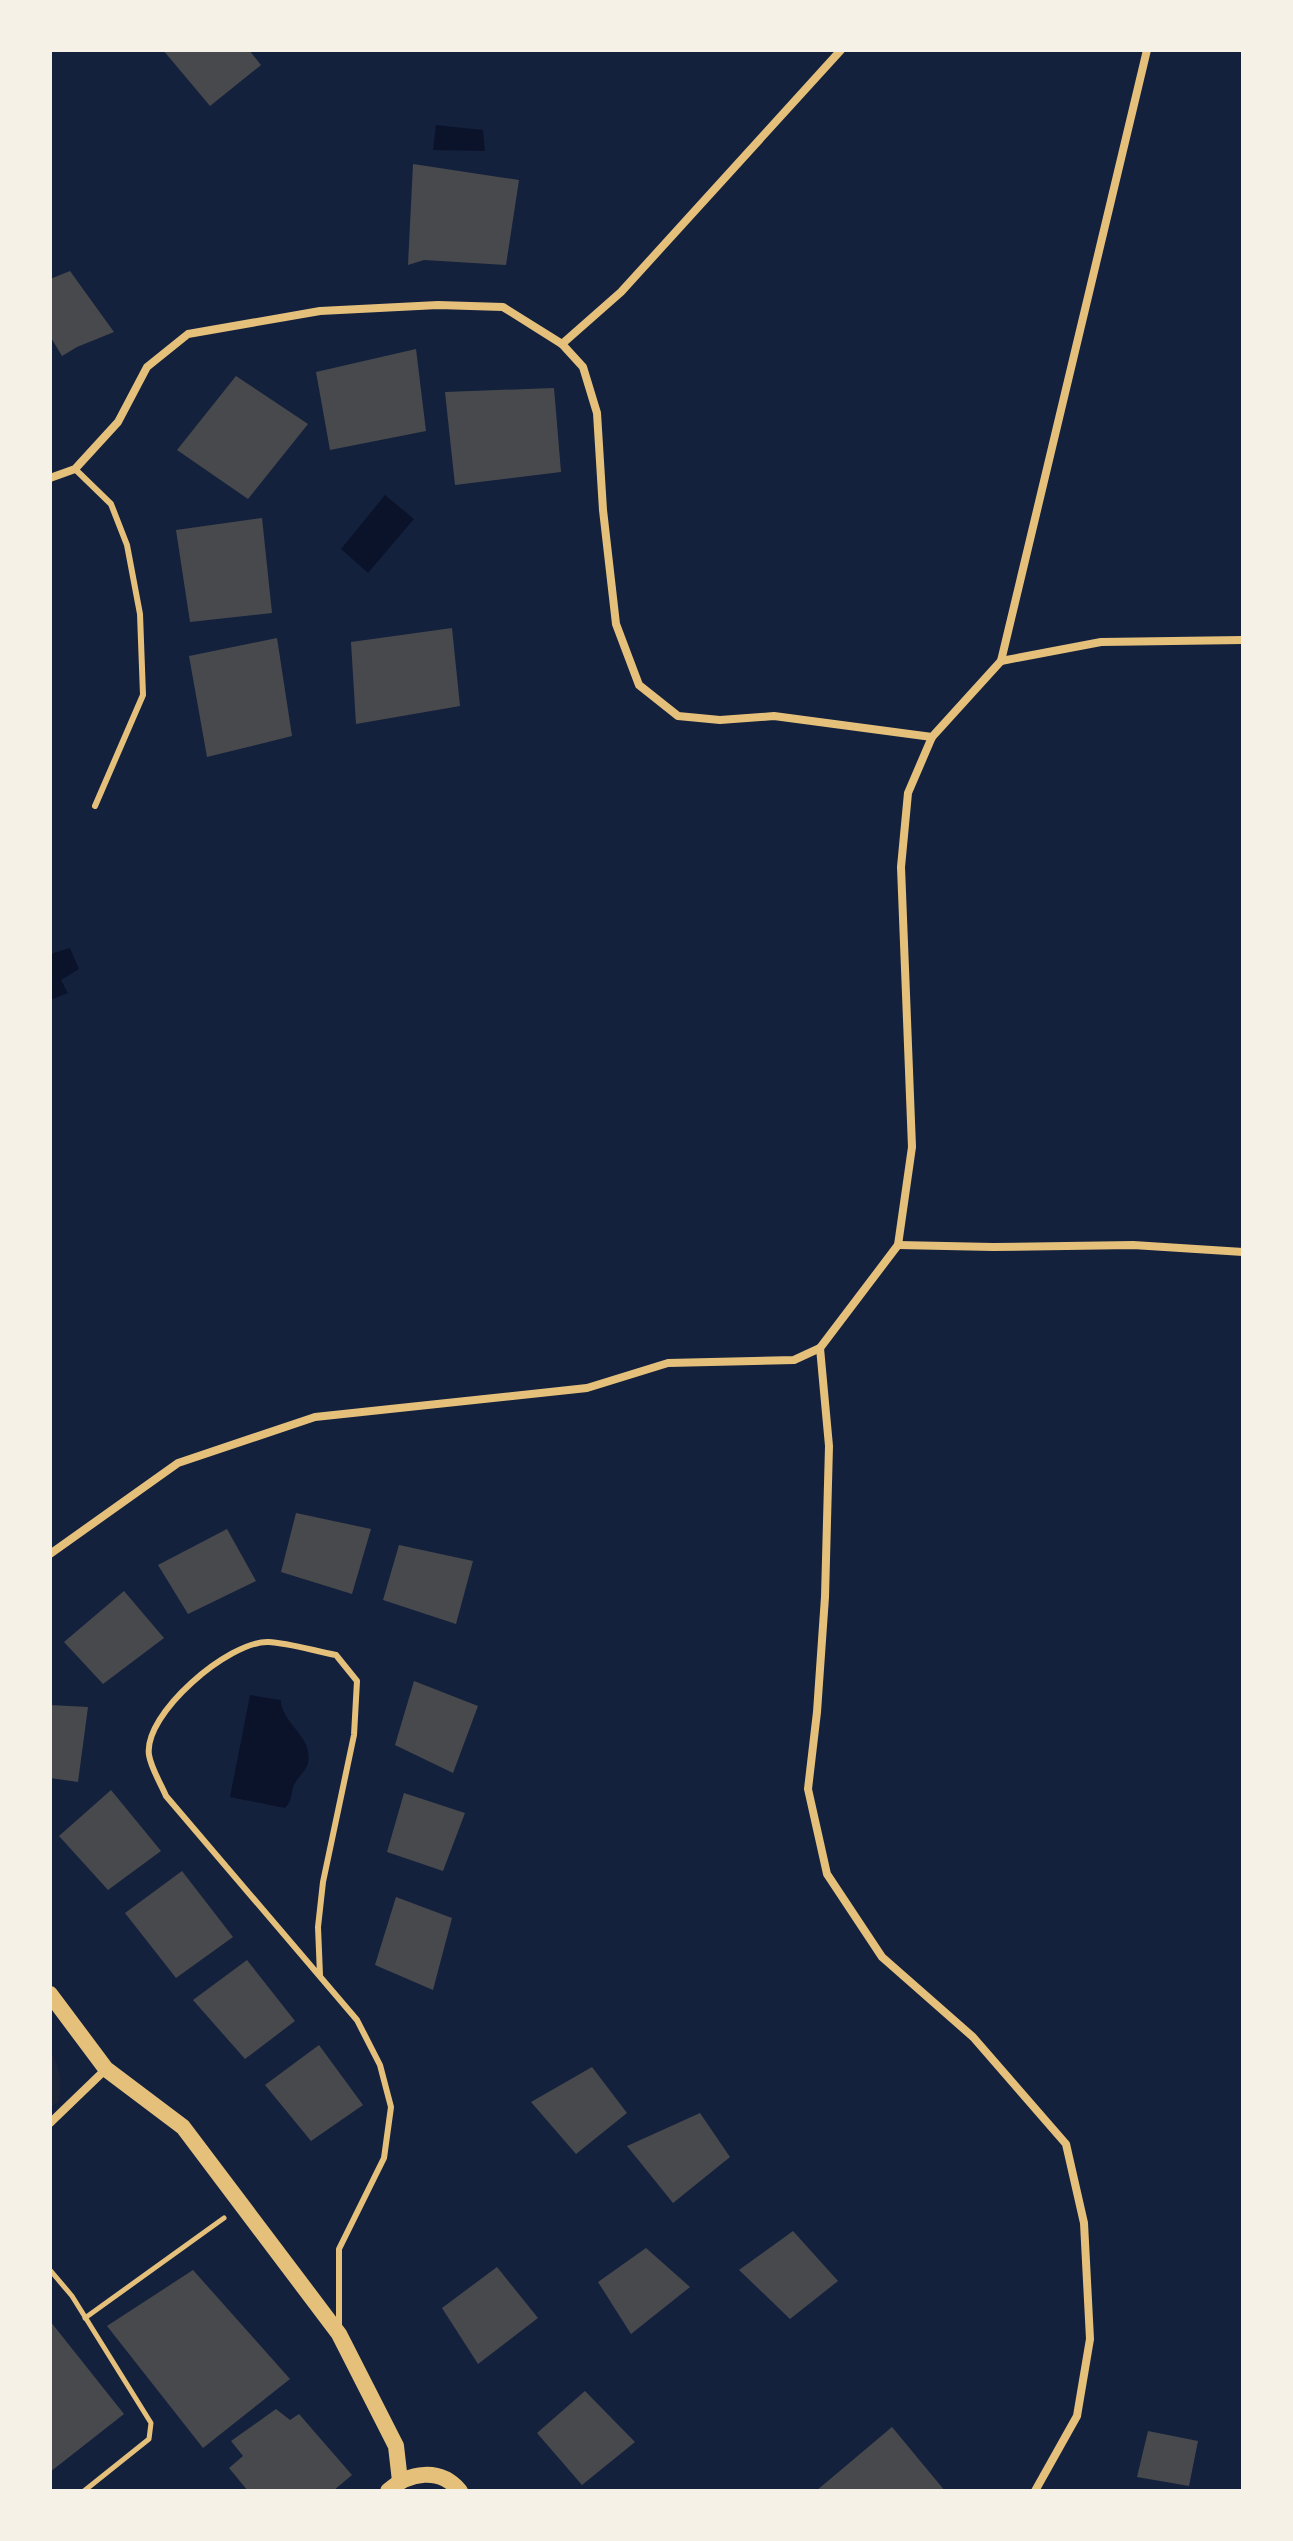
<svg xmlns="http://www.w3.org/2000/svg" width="1293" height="2541" font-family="Rubik,sans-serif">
  <rect width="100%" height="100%" fill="#14213d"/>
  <path fill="#1d2539" d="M50 2050C60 2066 62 2082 59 2101L50 2108Z"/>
  <g fill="#0b132b">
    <path d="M436 125 483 130 485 151 433 150Z"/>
    <path d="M385 495 414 519 368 573 341 549Z"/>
    <path d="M70 948 79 969 61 980 68 993 50 1000V954Z"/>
    <path d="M250 1695 281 1700C281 1723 314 1737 308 1763 306 1771 297 1778 294 1785 290 1795 293 1800 285 1808L230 1797Z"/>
  </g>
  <g fill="#48494c">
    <path d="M163 50H249L261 65 210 106Z"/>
    <path d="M413 164 519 180 506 265 424 260 408 265Z"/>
    <path d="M70 271 114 332 77 347 62 356 50 336V279Z"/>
    <path d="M416 349 426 431 330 450 316 372Z"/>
    <path d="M236 376 308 424 248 499 177 450Z"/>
    <path d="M554 388 561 472 455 485 445 392Z"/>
    <path d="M262 518 272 613 190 622 176 530Z"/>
    <path d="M452 628 460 706 356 724 351 642Z"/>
    <path d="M277 638 292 736 207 757 189 656Z"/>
    <path d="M296 1513 371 1529 352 1594 281 1572Z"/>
    <path d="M227 1529 256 1581 188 1614 158 1565Z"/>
    <path d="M399 1545 473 1561 456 1624 383 1600Z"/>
    <path d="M124 1591 164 1638 103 1684 64 1642Z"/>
    <path d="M414 1681 478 1706 453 1773 395 1745Z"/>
    <path d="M50 1705 88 1707 78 1782 50 1778Z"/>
    <path d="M111 1790 161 1851 108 1890 59 1836Z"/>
    <path d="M404 1793 465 1813 443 1871 387 1852Z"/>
    <path d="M182 1871 233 1937 176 1978 125 1913Z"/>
    <path d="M396 1897 452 1918 433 1990 375 1965Z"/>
    <path d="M247 1960 295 2021 245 2059 193 2000Z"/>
    <path d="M319 2045 363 2105 311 2141 265 2085Z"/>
    <path d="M592 2067 627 2113 576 2154 531 2102Z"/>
    <path d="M700 2113 730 2157 673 2203 627 2146Z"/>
    <path d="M793 2231 838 2281 790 2319 739 2270Z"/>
    <path d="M646 2248 690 2287 631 2334 598 2282Z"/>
    <path d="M497 2267 538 2318 478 2364 442 2308Z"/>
    <path d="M193 2270 290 2379 203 2448 107 2326Z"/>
    <path d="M50 2321 124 2414 50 2472Z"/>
    <path d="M585 2391 635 2442 582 2485 537 2433Z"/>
    <path d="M276 2409 290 2420 299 2414 352 2475 333 2491H248L229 2468 243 2456 231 2441Z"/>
    <path d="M892 2427 945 2491H816Z"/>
    <path d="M1148 2431 1198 2441 1189 2486 1137 2477Z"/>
  </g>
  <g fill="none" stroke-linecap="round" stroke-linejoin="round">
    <g stroke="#e5c07b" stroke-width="5">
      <path d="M50 2270 72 2296 151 2423 149 2439 84 2491"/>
      <path d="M85 2318 224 2218"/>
    </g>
    <g stroke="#e5c07b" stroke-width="6">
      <path d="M75 469 111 504 127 545 140 614 143 695 95 806"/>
      <path d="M320 1975 318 1927 323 1882 354 1735 357 1681 336 1655C314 1651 290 1643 268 1642 229 1641 143 1714 149 1755 151 1768 161 1784 166 1796L357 2020 380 2065 391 2107 384 2158 339 2249V2329"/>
    </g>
    <g stroke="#e5c07b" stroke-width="8">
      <path d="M562 344 621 292 841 50"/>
      <path d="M50 478 75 469 118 422 147 367 188 334 320 311 438 305 503 307 562 344 583 367 597 413 603 510 616 624 639 685 678 716 720 720 774 716 932 737"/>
      <path d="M1001 661 1101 642 1243 640"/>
      <path d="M898 1245 993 1247 1133 1245 1243 1252"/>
      <path d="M820 1348 829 1446 825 1597 817 1712 808 1789 827 1874 882 1957 973 2037 1066 2144 1084 2223 1090 2339 1077 2416 1035 2491"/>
      <path d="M50 1554 178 1463 315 1417 587 1388 668 1363 794 1360 820 1348 898 1245 912 1147 901 867 908 793 932 737 1001 661 1147 50"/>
      <path d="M50 2123 106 2069"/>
    </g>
    <g stroke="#e5c07b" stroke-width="16">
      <path d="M50 1994 106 2069 183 2127 339 2334 396 2446 400 2481"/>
      <path d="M388 2491C409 2472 440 2467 460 2491"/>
    </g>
  </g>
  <rect width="1293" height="2541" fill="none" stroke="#f6f1e7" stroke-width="104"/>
</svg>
